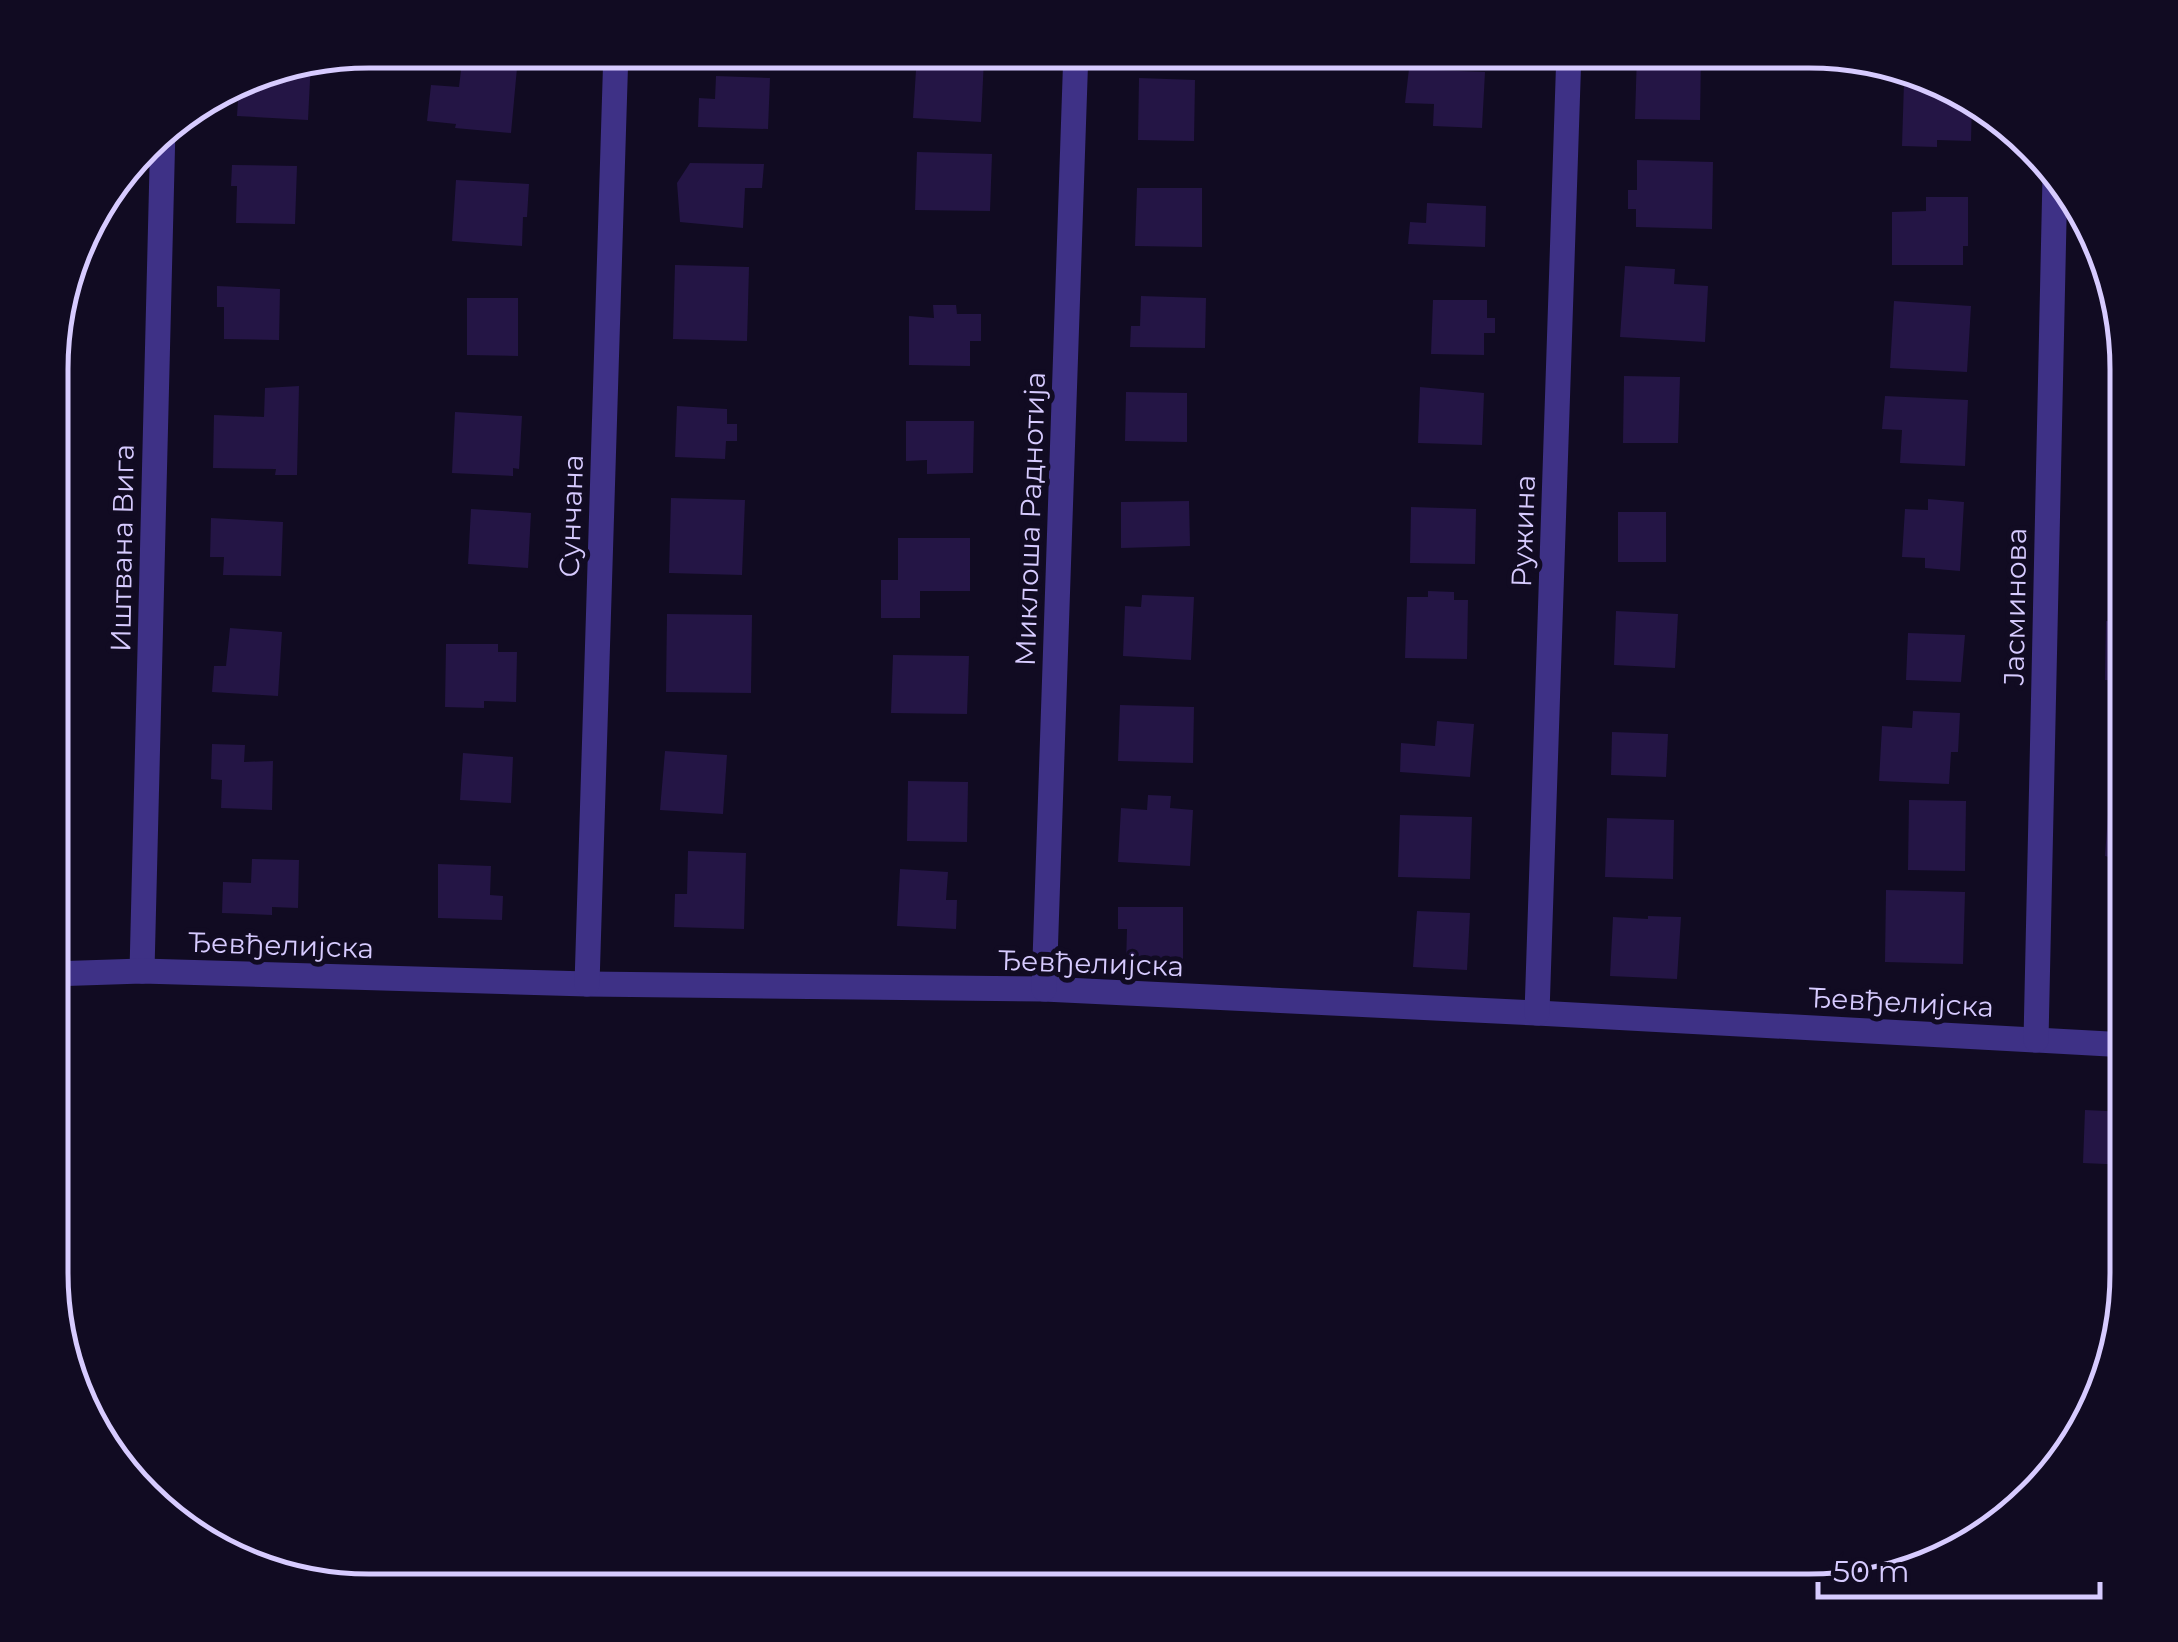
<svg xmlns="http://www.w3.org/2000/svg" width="2178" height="1642" font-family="Montserrat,sans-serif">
  <rect width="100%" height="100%" fill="#110b22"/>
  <g fill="#241545">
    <path d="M1637 53 1701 54 1700 120 1635 119Z"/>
    <path d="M917 54 984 58 981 122 913 118Z"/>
    <path d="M311 60 308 120 237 116 239 83 266 67Z"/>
    <path d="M462 62 517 68 511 133 455 128 456 124 427 121 431 85 459 87Z"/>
    <path d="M1409 69 1485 72 1482 128 1433 126 1434 104 1405 103Z"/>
    <path d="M716 76 770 78 768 129 698 127 699 98 715 99Z"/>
    <path d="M1139 78 1195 80 1194 141 1138 140Z"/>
    <path d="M1904 82H1942V91H1958L1972 100 1971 141 1937 140V147L1902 146Z"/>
    <path d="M917 152 992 154 990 211 915 210Z"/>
    <path d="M1637 160 1713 162 1712 229 1636 227V209H1628V190H1637Z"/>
    <path d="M690 163 764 164 762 188H745L743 228 680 222 677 183Z"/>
    <path d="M232 165 297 166 295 224 236 223 237 186H231Z"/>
    <path d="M456 180 529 184 527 217H523L522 246 452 241Z"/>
    <path d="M1137 188H1202V247L1135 246Z"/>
    <path d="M1926 197H1968V246H1963V265H1892V212L1926 211Z"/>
    <path d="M1427 203 1486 206 1485 247 1408 244 1410 222 1426 223Z"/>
    <path d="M675 265 749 267 747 341 673 339Z"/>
    <path d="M1625 266 1675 269 1674 284 1708 286 1705 342 1620 337Z"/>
    <path d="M217 286 280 289 279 340 224 339V307H217Z"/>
    <path d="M63 296 64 317 71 318 70 337H53V327Z"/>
    <path d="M1141 296 1206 298 1205 348 1130 347 1131 326H1140Z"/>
    <path d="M467 298H518V356L467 355Z"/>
    <path d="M1433 300H1487V318H1495V333H1484V355L1431 354Z"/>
    <path d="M1894 301 1971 306 1967 372 1890 368Z"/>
    <path d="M933 305H956L957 314H981V341H970V366L909 365V316L934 318Z"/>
    <path d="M1624 376 1680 377 1678 443H1623Z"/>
    <path d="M299 386 297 475H275L276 469 213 468 214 415 264 417 265 388Z"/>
    <path d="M1420 387 1484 393 1482 445 1418 443Z"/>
    <path d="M2115 391H2128V452H2121L2122 436 2113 435Z"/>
    <path d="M1126 392 1187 393V442L1125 441Z"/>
    <path d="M1885 396 1968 400 1965 466 1900 463 1902 430 1882 429Z"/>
    <path d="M53 397 67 398 66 455H53Z"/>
    <path d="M677 406 727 409V424H737V441H726L725 459 675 457Z"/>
    <path d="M455 412 522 416 519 469 513 468V476L452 473Z"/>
    <path d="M906 421H974L973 473 927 474V460L906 461Z"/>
    <path d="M2112 497 2128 498V555L2110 554Z"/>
    <path d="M671 498 745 500 742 575 669 573Z"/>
    <path d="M52 499 68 500 66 550 52 549Z"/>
    <path d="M1928 499 1964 502 1960 571 1925 568V558L1902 557 1905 509 1928 510Z"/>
    <path d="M1189 501 1190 546 1121 548V502Z"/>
    <path d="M1411 507 1476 509 1475 564 1410 563Z"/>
    <path d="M471 509 531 513 528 568 468 564Z"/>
    <rect x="1618" y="512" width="48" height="50"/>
    <path d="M211 518 283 522 281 576 223 575 224 557H210Z"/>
    <path d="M898 538H970V591H920V618H881V580H898Z"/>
    <path d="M1428 591 1454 592V600H1468L1467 659 1405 658 1407 597H1428Z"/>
    <path d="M1142 595 1194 597 1191 660 1123 656 1125 606 1141 607Z"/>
    <path d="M1616 611 1678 614 1675 668 1614 665Z"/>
    <path d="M52 612 63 613V653H52Z"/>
    <path d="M667 614 752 615 751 693 666 692Z"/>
    <path d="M2106 621 2128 622V681L2105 680Z"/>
    <path d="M230 628 282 632 278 696 212 692 214 666H226Z"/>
    <path d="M1908 633 1965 635 1961 682 1906 680Z"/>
    <path d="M446 644H498V652H517L516 702 484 701V708L445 707Z"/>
    <path d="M893 655 969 656 967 714 891 713Z"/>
    <path d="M2113 704 2128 705V769H2122L2125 726 2111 725Z"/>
    <path d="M1120 705 1194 707 1193 763 1118 761Z"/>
    <path d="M1913 711 1960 713 1958 752H1951L1949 784 1879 781 1882 726 1912 728Z"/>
    <path d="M1437 721 1474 724 1470 777 1400 772 1401 743 1435 746Z"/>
    <path d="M52 731H61L58 791H52Z"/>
    <path d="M1612 732 1668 734 1666 777 1611 775Z"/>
    <path d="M212 744 245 745 244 762 273 761 272 810 221 808 222 780 211 779Z"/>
    <path d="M665 751 727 755 723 814 660 810Z"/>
    <path d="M463 753 513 757 511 803 460 800Z"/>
    <path d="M908 781 968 782 967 842 907 841Z"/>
    <path d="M1148 795 1171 796 1170 808 1193 810 1190 866 1118 862 1121 808 1147 810Z"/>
    <path d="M1909 800 1966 801 1965 871 1908 870Z"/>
    <path d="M2108 814 2128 815V873L2108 872 2109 857 2105 856Z"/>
    <path d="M1400 815 1472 817 1470 879 1398 877Z"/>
    <path d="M1607 818 1674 820 1673 879 1605 877Z"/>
    <path d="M688 851 746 853 744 929 674 927 675 894H687Z"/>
    <path d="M252 859 299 860 298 908 272 907V915L222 913 223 882 251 883Z"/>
    <path d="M438 864 491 866 490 895 503 896 502 920 438 918Z"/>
    <path d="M900 869 948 872 946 900H957L956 929 897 926Z"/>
    <path d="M1886 890 1965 892 1963 964 1885 962Z"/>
    <path d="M1118 907H1183V967L1126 966 1127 929H1118Z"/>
    <path d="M1417 911 1470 913 1467 970 1413 967Z"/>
    <path d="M1648 916 1681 917 1677 979 1610 976 1613 917 1648 919Z"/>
    <path d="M2085 1110 2127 1112V1165L2083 1163Z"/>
  </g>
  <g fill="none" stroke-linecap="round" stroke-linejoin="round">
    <g stroke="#3e3186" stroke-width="25">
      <path d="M142 971 163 127"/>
      <path d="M51 974 142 971 587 984 1044 989 1537 1013 2127 1045"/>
      <path d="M587 984 616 50"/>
      <path d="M1044 989 1076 50"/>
      <path d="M1537 1013 1569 51"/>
      <path d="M2036 1040 2055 176"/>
    </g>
  </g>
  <g text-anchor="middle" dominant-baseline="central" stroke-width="10" stroke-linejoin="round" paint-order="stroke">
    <g font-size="28" fill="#d7cbff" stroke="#110b22">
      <text transform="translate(571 516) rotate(-88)">Сунчана</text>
      <text transform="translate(1030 519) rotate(-88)">Миклоша Раднотија</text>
      <text transform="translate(1523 531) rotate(-88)">Ружина</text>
      <text transform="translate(122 548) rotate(-89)">Иштвана Вига</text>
      <text transform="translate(2015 607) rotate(-89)">Јасминова</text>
      <text transform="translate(281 945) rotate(2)">Ђевђелијска</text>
      <text transform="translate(1091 963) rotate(2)">Ђевђелијска</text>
      <text transform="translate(1901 1002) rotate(3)">Ђевђелијска</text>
    </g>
  </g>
  <path d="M0 0H2178V1642H0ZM369 68H1809A301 301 0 0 1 2110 369V1273A301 301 0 0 1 1809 1574H369A301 301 0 0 1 68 1273V369A301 301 0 0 1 369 68Z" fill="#110b22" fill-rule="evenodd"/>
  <path fill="none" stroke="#d7cbff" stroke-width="5" d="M369 68H1809A301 301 0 0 1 2110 369V1273A301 301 0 0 1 1809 1574H369A301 301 0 0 1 68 1273V369A301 301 0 0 1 369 68Z"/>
  <path d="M1818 1582v15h282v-15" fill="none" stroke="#d7cbff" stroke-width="5"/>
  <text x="1833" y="1582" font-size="30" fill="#d7cbff" stroke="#110b22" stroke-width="8" paint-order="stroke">50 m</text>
</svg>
